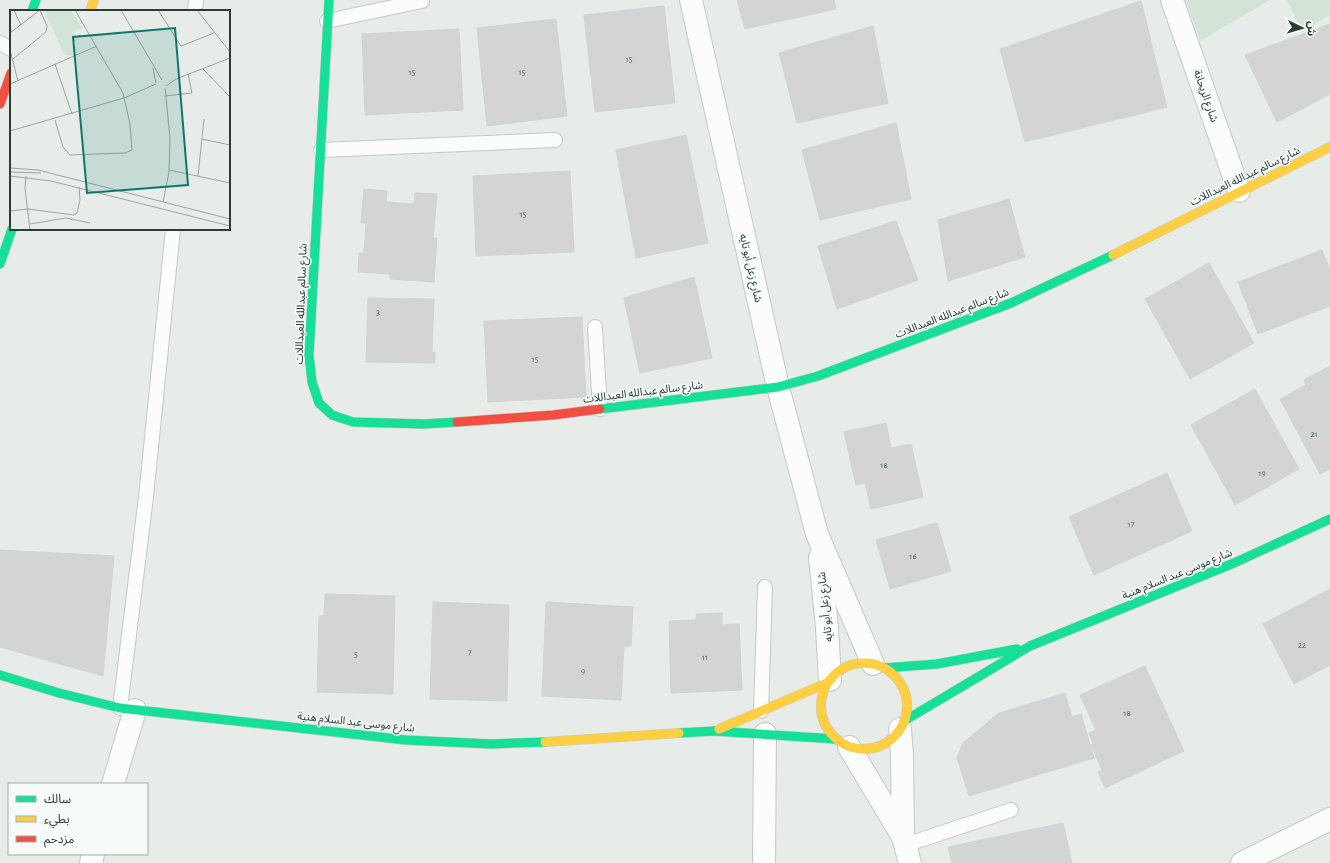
<svg xmlns="http://www.w3.org/2000/svg" width="1330" height="863" font-family="'Alegreya Sans','Noto Sans Arabic',sans-serif">
  <rect width="100%" height="100%" fill="#e7ece9"/>
  <g fill="#d3e3d6">
    <path d="M1186 0H1270L1200 41Z"/>
    <path d="M1287 0H1330V15L1302 31Z"/>
  </g>
  <g fill="#d2d5d4" stroke="#d0d5d2">
    <path d="M737 0H834L836 9 745 29Z"/>
    <path d="M1141 1 1167 107 1025 142 1000 49Z"/>
    <path d="M664 6 675 103 595 112 584 15Z"/>
    <path d="M556 19 567 116 487 126 477 28Z"/>
    <path d="M1330 24V94L1277 122 1245 55Z"/>
    <path d="M873 26 888 103 797 123 779 53Z"/>
    <path d="M459 29 463 110 365 115 362 34Z"/>
    <path d="M896 123 911 199 820 220 802 150Z"/>
    <path d="M686 135 708 243 636 258 616 150Z"/>
    <path d="M570 171 574 252 476 256 473 176Z"/>
    <path d="M364 189 387 191 386 202 414 204 415 193 437 194 433 238H437L434 282 390 279V274L358 272 359 253H364L366 223H361Z"/>
    <path d="M1009 199 1025 257 948 281 938 220Z"/>
    <path d="M896 221 918 280 837 309 818 246Z"/>
    <path d="M1322 250 1330 270V306L1258 334 1238 282Z"/>
    <path d="M1209 263 1254 343 1190 379 1145 299Z"/>
    <path d="M694 277 712 358 640 373 624 298Z"/>
    <path d="M368 298 434 299 432 353 435 352V363L366 362Z"/>
    <path d="M582 317 586 397 488 402 484 321Z"/>
    <path d="M1330 366V469L1320 474 1280 399 1306 385 1304 380Z"/>
    <path d="M1255 389 1299 469 1235 505 1191 425Z"/>
    <path d="M886 423 891 448 911 444 923 497 871 509 865 483 856 485 844 432Z"/>
    <path d="M1167 473 1192 531 1094 575 1069 517Z"/>
    <path d="M937 523 951 571 890 589 876 540Z"/>
    <path d="M0 550 114 556 103 676 0 647Z"/>
    <path d="M1330 589V665L1294 684 1263 624Z"/>
    <path d="M325 594 395 596 393 694 317 692 319 616H324Z"/>
    <path d="M433 602 509 605 507 701 430 699Z"/>
    <path d="M546 602 633 607 631 646H624L621 700 542 696Z"/>
    <path d="M722 613V625L739 624 742 690 671 693 669 621 696 620V614Z"/>
    <path d="M1145 666 1184 751 1105 788 1098 772 1102 770 1091 745 1093 744 1089 733 1096 730 1080 695Z"/>
    <path d="M1065 693 1072 717 1081 714 1094 758 969 796 957 758 963 743 999 713Z"/>
    <path d="M1063 823 1072 863H952L948 847Z"/>
  </g>
  <g fill="none" stroke-linecap="round" stroke-linejoin="round">
    <g stroke="#c4c9c6" stroke-width="16">
      <g id="lane">
        <path d="M195 11 196 0"/>
        <path d="M327 21 422 1"/>
        <path d="M0 43 11 49"/>
        <path d="M321 150 555 140"/>
        <path d="M595 327 600 409"/>
        <path d="M120 708 146 497 173 229"/>
        <path d="M761 711 765 587"/>
        <path d="M905 845 1011 810"/>
      </g>
    </g>
    <g stroke="#c4c9c6" stroke-width="24">
      <g id="street">
        <path d="M691 0 778 387 817 534 873 664"/>
        <path d="M1172 0 1239 191"/>
        <path d="M820 557 827 628 830 680"/>
        <path d="M900 729 902 756 903 837"/>
        <path d="M849 747 903 837 910 863"/>
        <path d="M113 784 135 710"/>
        <path d="M91 863 93 854"/>
        <path d="M764 863 765 734"/>
        <path d="M1242 863 1330 819"/>
      </g>
    </g>
    <g stroke="#c4c9c6" stroke-width="10">
      <g id="fast">
        <path d="M329 0 309 355 312 382 319 403 332 415 353 422 424 424 457 422"/>
        <path d="M32 11 36 0"/>
        <path d="M0 264 12 229"/>
        <path d="M600 409 778 387 818 376 1011 303 1113 255"/>
        <path d="M884 668 937 664 1017 649"/>
        <path d="M0 675 59 693 120 708 406 740 491 744 545 742"/>
        <path d="M904 721 1030 646 1234 563 1330 519"/>
        <path d="M679 733 714 731 835 739"/>
      </g>
    </g>
    <g stroke="#c4c9c6" stroke-width="10">
      <g id="slow">
        <path d="M90 11 94 0"/>
        <path d="M1113 255 1330 147"/>
        <circle cx="864" cy="706" r="43"/>
        <path d="M719 729 827 683"/>
        <path d="M545 742 679 733"/>
      </g>
    </g>
    <g stroke="#c4c9c6" stroke-width="10">
      <g id="jam">
        <path d="M0 104 11 73"/>
        <path d="M457 422 553 415 600 409"/>
      </g>
    </g>
    <use href="#lane" stroke="#fbfcfc" stroke-width="14"/>
    <use href="#street" stroke="#fbfcfc" stroke-width="22"/>
    <use href="#fast" stroke="#16e098" stroke-width="9"/>
    <use href="#slow" stroke="#ffcf43" stroke-width="9"/>
    <use href="#jam" stroke="#f24e42" stroke-width="9"/>
  </g>
  <g text-anchor="middle" dominant-baseline="central" stroke-width="3" stroke-linejoin="round" paint-order="stroke">
    <g font-size="9" fill="#52635e">
      <text x="629" y="59">15</text>
      <text x="412" y="72">15</text>
      <text x="522" y="72">15</text>
      <text x="523" y="214">15</text>
      <text x="378" y="312">3</text>
      <text x="535" y="359">15</text>
      <text x="1314" y="434">21</text>
      <text x="884" y="465">18</text>
      <text x="1262" y="473">19</text>
      <text x="1131" y="524">17</text>
      <text x="913" y="556">16</text>
      <text x="1302" y="645">22</text>
      <text x="470" y="652">7</text>
      <text x="356" y="654">5</text>
      <text x="705" y="657">11</text>
      <text x="583" y="671">9</text>
      <text x="1127" y="713">18</text>
    </g>
    <g font-size="11" fill="#273d36" stroke="#f6faf8">
      <text transform="translate(1206 96) rotate(71)">شارع الريحانة</text>
      <text transform="translate(1245 176) rotate(-26)">شارع سالم عبدالله العبداللات</text>
      <text transform="translate(751 268) rotate(77)">شارع زعل أبو تايه</text>
      <text transform="translate(301 304) rotate(-88)">شارع سالم عبدالله العبداللات</text>
      <text transform="translate(952 313) rotate(-21)">شارع سالم عبدالله العبداللات</text>
      <text transform="translate(643 392) rotate(-7)">شارع سالم عبدالله العبداللات</text>
      <text transform="translate(1177 574) rotate(-22)">شارع موسى عبد السلام هنية</text>
      <text transform="translate(825 607) rotate(-96)">شارع زعل أبو تايه</text>
      <text transform="translate(356 722) rotate(6)">شارع موسى عبد السلام هنية</text>
    </g>
  </g>
  <g transform="translate(10 10)">
    <rect width="220" height="220" fill="#e7ece9"/>
    <path d="M38 0H61L72 18 62 22 67 30 63 33 69 42 59 46 54 44 35 2Z" fill="#d3e3d6"/>
    <path fill="none" stroke="#9aa6a1" stroke-width="1" d="M4 0 11 15M111 0 152 70M148 0 171 36 204 23M187 0 220 42M0 23 30 0M0 40 8 71M3 49 36 22 37 16 30 0M45 54 62 104M143 58 146 73M193 59 220 87M0 74 87 36M156 76 166 69 220 48M155 86 182 83 178 64M45 110 53 137 60 145 115 143 122 140 120 114 113 83 65 0M0 121 114 88 146 74M192 129 220 135M0 158 28 160 220 209M159 160 220 173M0 162 31 163M0 166 41 171 220 216M16 166 15 178 20 220M188 166 194 109M153 192 159 162 160 128 155 78M0 201 18 199 64 205 67 203 70 190 69 177M20 214 56 208 80 213"/>
    <path fill="#0f766e" fill-opacity="0.15" stroke="#0f766e" stroke-width="2" d="M165 18 178 175 77 183 63 27Z"/>
    <rect width="220" height="220" fill="none" stroke="#273d36" stroke-width="2"/>
  </g>
  <rect x="8" y="783" width="140" height="72" fill="#f6faf8" stroke="#a3aeaa"/>
  <rect x="16" y="796" width="20" height="6" fill="#16e098" stroke="#a3aeaa"/>
  <text x="44" y="803" font-size="12" fill="#273d36">سالك</text>
  <rect x="16" y="816" width="20" height="6" fill="#ffcf43" stroke="#a3aeaa"/>
  <text x="44" y="823" font-size="12" fill="#273d36">بطيء</text>
  <rect x="16" y="836" width="20" height="6" fill="#f24e42" stroke="#a3aeaa"/>
  <text x="44" y="843" font-size="12" fill="#273d36">مزدحم</text>
  <g transform="translate(1302 28) rotate(95)" stroke="#f6faf8" stroke-width="3" paint-order="stroke">
  <path d="M0-3L7 15L0 10L-7 15Z" fill="#273d36"/>
  <text y="-6" font-size="11" font-weight="bold" text-anchor="middle" fill="#273d36">ش</text>
  </g>
</svg>
